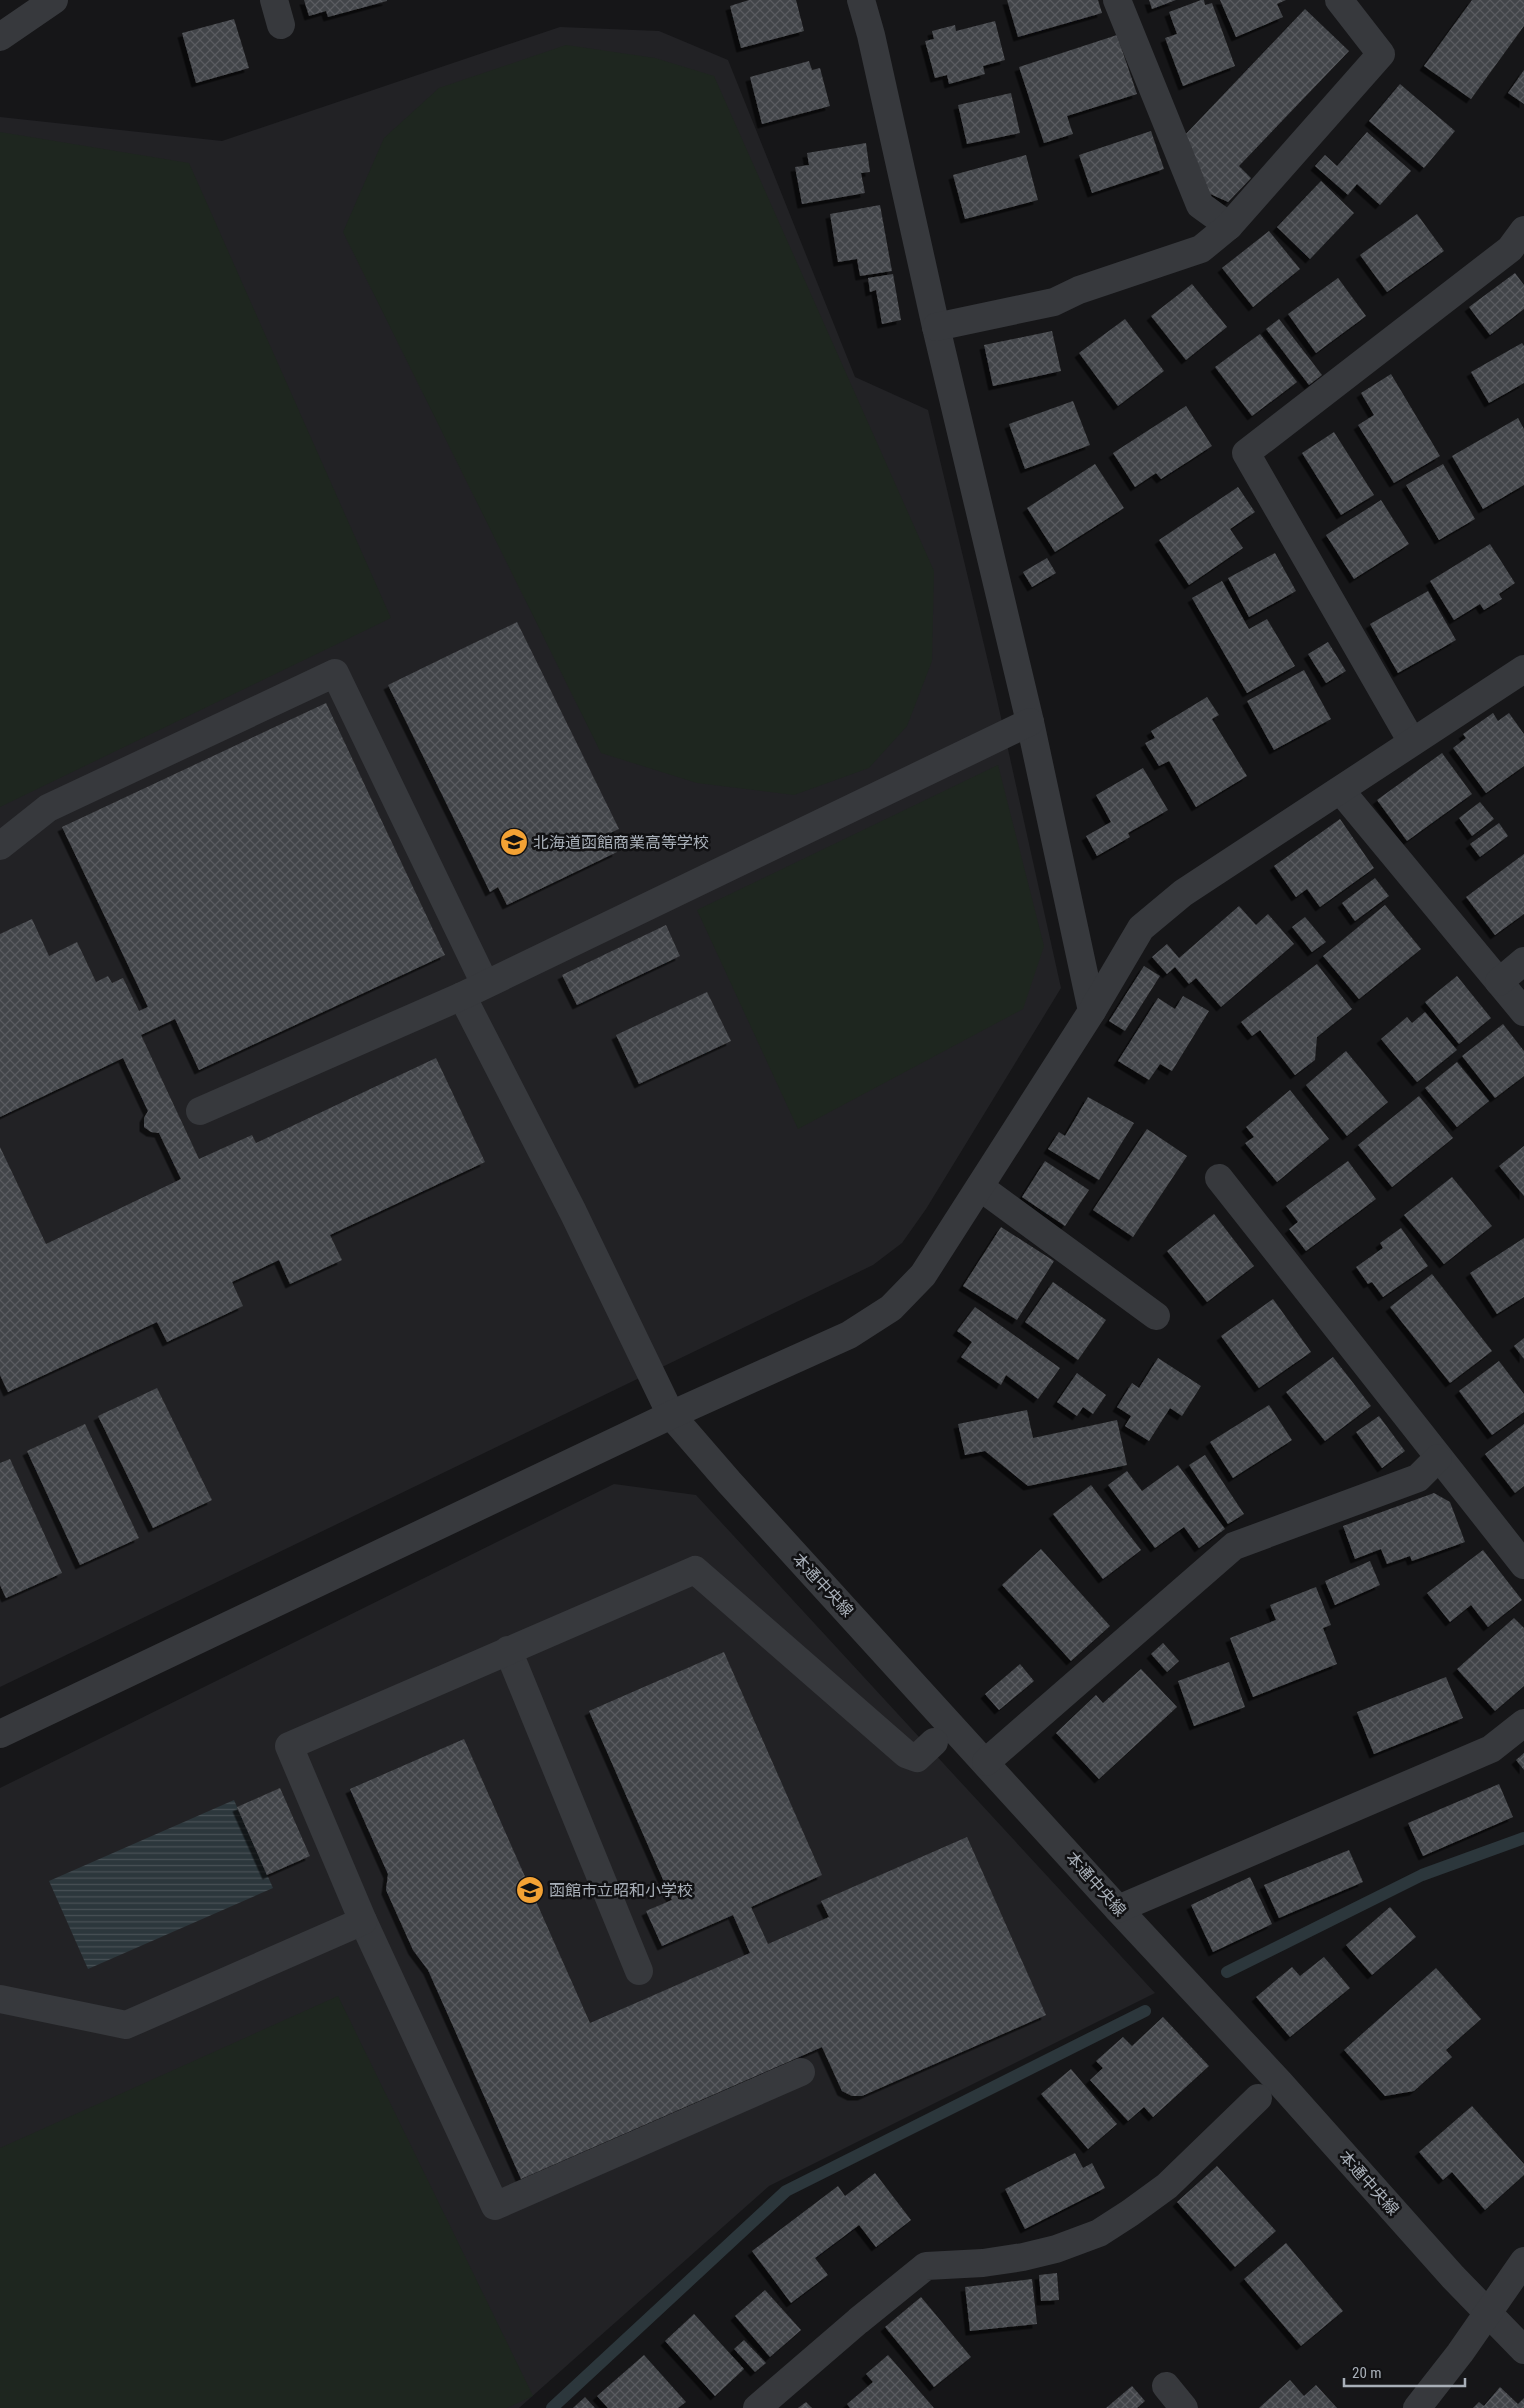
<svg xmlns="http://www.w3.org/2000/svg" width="1524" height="2408" font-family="'Roboto Condensed','Noto Sans JP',sans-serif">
  <defs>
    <pattern id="water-rules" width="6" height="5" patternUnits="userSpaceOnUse" patternTransform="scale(1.25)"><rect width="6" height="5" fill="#2c373c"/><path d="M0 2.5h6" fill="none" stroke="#485156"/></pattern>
    <pattern id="building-cross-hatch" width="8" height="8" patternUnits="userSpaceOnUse" patternTransform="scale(1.25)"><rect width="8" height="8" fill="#424448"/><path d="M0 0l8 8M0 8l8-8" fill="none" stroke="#5a5c60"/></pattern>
    <filter id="shadow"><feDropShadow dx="-4.5" dy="4.5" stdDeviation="0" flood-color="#0009"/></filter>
  </defs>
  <rect width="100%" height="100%" fill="#161618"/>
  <g fill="#222225">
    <path d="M560 27 659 31 728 60 855 377 928 410 996 695 1061 988 926 1209 902 1243 873 1265 0 1687V117L222 141Z"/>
    <path d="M614 1484 696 1495 1155 1993 769 2186 519 2408H0V1788Z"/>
  </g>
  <g fill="#1e261f">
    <path d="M566 45 655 58 714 76 934 571 932 661 907 726 869 768 794 795 697 783 601 753 343 232 384 138 439 88Z"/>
    <path d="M0 132 189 163 391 618 0 807Z"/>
    <path d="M998 765 1044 946 1023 1009 798 1129 697 910Z"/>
    <path d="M338 1996 533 2396 507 2408H0V2148Z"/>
  </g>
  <path fill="url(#water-rules)" d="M234 1800 273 1888 88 1969 49 1881Z"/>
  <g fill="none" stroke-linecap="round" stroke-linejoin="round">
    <g stroke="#2c373c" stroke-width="12">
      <path d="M1227 1972 1422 1875 1524 1838"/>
      <path d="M552 2408 786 2191 1145 2011"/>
    </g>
  </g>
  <g fill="url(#building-cross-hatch)" filter="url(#shadow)">
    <path d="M304 0H387V1L328 17 326 11 309 16Z"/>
    <path d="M749 0H796L804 31 741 48 730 6Z"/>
    <path d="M1007 0H1098L1102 13 1018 37Z"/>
    <path d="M1149 0H1176L1152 9Z"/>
    <path d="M1201 0H1204L1205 5 1212 3 1235 66 1183 86 1165 38 1177 34 1169 12Z"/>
    <path d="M1220 0H1286L1277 4 1283 17 1236 37Z"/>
    <path d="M1472 0H1524V26L1471 99 1424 66Z"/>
    <path d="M1305 9 1349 51 1239 166 1251 178 1228 202 1206 192 1184 136Z"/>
    <path d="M234 19 249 68 196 83 182 33Z"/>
    <path d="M995 21 1005 60 983 66 985 74 949 84 947 75 935 78 925 41 934 39 932 31 955 25 956 31Z"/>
    <path d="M1117 35 1137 94 1067 116 1073 134 1044 143 1019 67Z"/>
    <path d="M809 61 812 70 820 68 830 106 762 124 750 77Z"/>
    <path d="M1524 70V104L1508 93Z"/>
    <path d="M1400 84 1455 131 1424 168 1369 121Z"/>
    <path d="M1011 93 1020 133 967 144 958 105Z"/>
    <path d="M1151 131 1164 169 1092 193 1079 155Z"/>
    <path d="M1367 132 1411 171 1380 205 1357 184 1348 195 1315 166 1325 155 1337 166Z"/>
    <path d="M866 143 870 172 861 173 865 193 802 204 795 167 809 165 807 153Z"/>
    <path d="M1026 155 1038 200 965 219 953 175Z"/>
    <path d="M1321 181 1354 213 1310 259 1277 227Z"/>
    <path d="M880 205 892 271 860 276 857 259 838 262 830 214Z"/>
    <path d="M1417 214 1444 251 1387 292 1360 255Z"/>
    <path d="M1269 231 1300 269 1253 307 1222 268Z"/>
    <path d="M1515 273 1524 285V309L1490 335 1469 307Z"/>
    <path d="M893 274 901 320 882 324 876 290 870 292 868 278Z"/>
    <path d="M1338 278 1366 316 1316 353 1288 314Z"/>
    <path d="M1192 284 1227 327 1186 360 1151 316Z"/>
    <path d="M1125 319 1164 371 1118 406 1079 353Z"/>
    <path d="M1279 319 1322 375 1309 385 1266 329Z"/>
    <path d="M1052 331 1061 371 993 386 984 345Z"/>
    <path d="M1260 334 1297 382 1252 416 1215 367Z"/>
    <path d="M1522 343 1524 346V383L1489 403 1471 372Z"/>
    <path d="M1391 374 1440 456 1394 483 1358 425 1374 415 1361 393Z"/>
    <path d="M1073 401 1090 445 1025 469 1009 424Z"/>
    <path d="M1186 406 1212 446 1161 479 1156 473 1135 487 1113 453Z"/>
    <path d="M1518 418 1524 429V485L1483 509 1452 456Z"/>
    <path d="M1334 432 1374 495 1341 515 1302 453Z"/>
    <path d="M1095 464 1124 508 1055 552 1027 508Z"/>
    <path d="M1443 464 1475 519 1439 540 1406 485Z"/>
    <path d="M1238 487 1255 512 1230 529 1243 548 1189 585 1159 540Z"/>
    <path d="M1381 500 1409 544 1354 579 1326 535Z"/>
    <path d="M1490 544 1515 583 1499 594 1502 599 1484 610 1480 604 1454 620 1430 581Z"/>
    <path d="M1275 553 1296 591 1249 617 1228 578Z"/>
    <path d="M1047 558 1056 573 1032 587 1023 572Z"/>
    <path d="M1222 581 1249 629 1267 619 1295 666 1247 693 1192 598Z"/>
    <path d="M1428 591 1456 640 1398 673 1370 624Z"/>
    <path d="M517 622 619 829 608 834 617 852 507 905 498 887 490 892 388 685Z"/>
    <path d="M1328 642 1346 671 1326 683 1308 654Z"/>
    <path d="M1304 670 1331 719 1274 750 1247 701Z"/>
    <path d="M1207 697 1219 715 1212 719 1247 776 1196 807 1169 761 1159 766 1145 743 1155 738 1151 731Z"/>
    <path d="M326 703 445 955 199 1070 175 1019 141 1035 199 1159 252 1135 256 1143 436 1058 485 1162 330 1235 342 1260 290 1284 279 1260 232 1282 243 1306 167 1342 157 1322 8 1392 0 1375V1147L46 1244 181 1179 159 1133 151 1132 144 1127V1118L148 1111 123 1058 0 1117V934L32 919 49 956 77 942 96 982 108 976 112 983 123 978 139 1011 148 1007 62 827Z"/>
    <path d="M1493 713 1498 721 1509 713 1524 734V766L1486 793 1453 748 1466 738 1463 734Z"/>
    <path d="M1442 753 1472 794 1407 841 1377 800Z"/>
    <path d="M1143 768 1168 810 1128 833 1130 837 1097 856 1086 836 1111 822 1096 795Z"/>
    <path d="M1480 802 1494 819 1472 836 1459 818Z"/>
    <path d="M1340 819 1374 868 1320 907 1307 889 1296 897 1274 866Z"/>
    <path d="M1499 823 1508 836 1480 857 1470 844Z"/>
    <path d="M1524 854V914L1495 935 1466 897Z"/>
    <path d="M1375 878 1389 896 1355 921 1342 903Z"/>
    <path d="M1385 905 1421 949 1359 999 1323 956Z"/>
    <path d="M1239 906 1256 925 1268 914 1294 944 1221 1007 1196 978 1189 984 1175 967 1167 974 1152 957 1167 944 1179 958Z"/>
    <path d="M1305 917 1326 942 1312 952 1292 927Z"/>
    <path d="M666 925 680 956 577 1005 562 975Z"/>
    <path d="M1317 964 1352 1009 1317 1037 1315 1060 1295 1075 1260 1030 1252 1036 1241 1022Z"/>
    <path d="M1144 966 1160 976 1125 1031 1109 1021Z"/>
    <path d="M1457 976 1491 1018 1459 1044 1425 1002Z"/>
    <path d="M707 992 731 1041 639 1084 616 1035Z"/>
    <path d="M1183 996 1209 1011 1172 1071 1160 1064 1149 1080 1118 1061 1158 998 1175 1009Z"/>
    <path d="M1425 1012 1457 1050 1417 1082 1381 1039 1407 1017 1412 1023Z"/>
    <path d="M1503 1024 1524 1051V1076L1495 1098 1462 1056Z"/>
    <path d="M1346 1051 1388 1102 1347 1136 1306 1085Z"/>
    <path d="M1457 1062 1489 1101 1457 1127 1425 1088Z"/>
    <path d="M1290 1090 1329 1139 1277 1182 1245 1143 1254 1137 1246 1127Z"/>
    <path d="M1419 1096 1453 1138 1392 1187 1358 1145Z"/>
    <path d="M1088 1097 1134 1123 1099 1180 1048 1149 1059 1132 1065 1136Z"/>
    <path d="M1147 1129 1187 1156 1133 1237 1093 1210Z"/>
    <path d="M1524 1146V1196L1499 1166Z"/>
    <path d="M1045 1161 1089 1190 1065 1226 1022 1197Z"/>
    <path d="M1348 1161 1376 1199 1306 1251 1289 1229 1298 1222 1286 1206Z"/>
    <path d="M1452 1177 1492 1226 1444 1264 1404 1215Z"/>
    <path d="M1214 1214 1254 1266 1207 1302 1167 1251Z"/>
    <path d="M1001 1227 1054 1261 1017 1320 963 1286Z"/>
    <path d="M1401 1228 1428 1266 1383 1297 1372 1282 1368 1284 1356 1267 1383 1248 1380 1243Z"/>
    <path d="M1524 1238V1297L1497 1314 1470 1273Z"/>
    <path d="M1432 1274 1492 1351 1450 1383 1390 1307Z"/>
    <path d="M1053 1282 1106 1320 1078 1360 1025 1322Z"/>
    <path d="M1273 1299 1311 1352 1259 1388 1221 1336Z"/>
    <path d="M975 1307 1060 1368 1038 1399 1006 1375 1001 1385 961 1357 972 1342 957 1331Z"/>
    <path d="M1524 1338V1359L1514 1346Z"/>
    <path d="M1333 1357 1371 1406 1325 1441 1286 1392Z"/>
    <path d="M1158 1358 1201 1386 1182 1416 1170 1408 1149 1441 1125 1426 1131 1416 1117 1407 1132 1383 1139 1388Z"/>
    <path d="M1499 1361 1524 1394V1412L1492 1435 1459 1391Z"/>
    <path d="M1077 1373 1106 1395 1093 1414 1083 1407 1077 1416 1057 1402Z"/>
    <path d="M157 1388 212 1500 153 1528 98 1416Z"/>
    <path d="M1269 1405 1292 1440 1233 1478 1210 1442Z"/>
    <path d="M1027 1410 1033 1438 1117 1420 1127 1465 1028 1486 985 1451 965 1455 958 1424Z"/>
    <path d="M1379 1416 1405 1451 1382 1468 1356 1432Z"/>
    <path d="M85 1424 139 1538 80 1565 27 1451Z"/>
    <path d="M1524 1424V1486L1515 1493 1485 1454Z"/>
    <path d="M1205 1455 1244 1514 1228 1524 1189 1465Z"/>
    <path d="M10 1459 62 1573 6 1598 0 1585V1463Z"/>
    <path d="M1178 1465 1225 1529 1199 1548 1184 1527 1155 1548 1108 1485 1127 1471 1142 1491Z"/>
    <path d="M1091 1485 1141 1550 1103 1579 1053 1514Z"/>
    <path d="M1434 1493 1450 1502 1465 1542 1412 1561 1410 1556 1387 1564 1381 1549 1355 1559 1343 1526Z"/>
    <path d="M1041 1549 1110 1626 1071 1661 1002 1585Z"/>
    <path d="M1483 1550 1522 1600 1488 1627 1471 1605 1450 1622 1427 1593Z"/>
    <path d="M1370 1561 1380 1585 1335 1605 1325 1581Z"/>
    <path d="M1316 1587 1331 1625 1323 1628 1337 1664 1253 1697 1230 1638 1276 1620 1270 1605Z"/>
    <path d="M1514 1618 1524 1628V1686L1495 1711 1457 1669Z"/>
    <path d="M1163 1643 1179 1661 1167 1672 1151 1654Z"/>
    <path d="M724 1652 822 1875 751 1907 768 1944 829 1917 821 1901 967 1837 1046 2015 862 2096H852L842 2091 822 2047 521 2179 428 1970 413 1950 386 1890 388 1874 350 1789 464 1739 590 2023 750 1953 733 1915 662 1946 646 1911 672 1900 589 1711Z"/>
    <path d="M1229 1662 1245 1707 1194 1726 1178 1681Z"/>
    <path d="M1020 1664 1034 1681 999 1710 985 1694Z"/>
    <path d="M1141 1669 1177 1707 1099 1779 1056 1733 1096 1695 1103 1703Z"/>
    <path d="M1446 1677 1463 1718 1374 1754 1357 1712Z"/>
    <path d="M1524 1753V1770L1516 1760Z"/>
    <path d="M1499 1784 1513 1817 1423 1856 1408 1823Z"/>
    <path d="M280 1788 310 1856 267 1875 237 1807Z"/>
    <path d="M1349 1850 1363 1882 1279 1918 1264 1885Z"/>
    <path d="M1250 1877 1272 1924 1213 1952 1191 1905Z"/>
    <path d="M1390 1907 1416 1937 1372 1975 1346 1945Z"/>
    <path d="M1324 1957 1350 1988 1290 2037 1256 1997 1292 1967 1300 1976Z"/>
    <path d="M1436 1968 1481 2019 1446 2050 1452 2057 1414 2091 1385 2096 1344 2050Z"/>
    <path d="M1163 2017 1209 2066 1153 2117 1144 2107 1128 2121 1090 2080 1103 2068 1096 2061 1123 2037 1132 2046Z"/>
    <path d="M1071 2069 1117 2124 1088 2149 1041 2094Z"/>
    <path d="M1472 2106 1524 2164V2175L1485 2210 1452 2172 1443 2180 1419 2152Z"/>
    <path d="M1075 2153 1083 2168 1092 2163 1105 2188 1025 2229 1005 2189Z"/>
    <path d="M1217 2166 1276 2231 1235 2267 1177 2202Z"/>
    <path d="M875 2173 911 2220 876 2247 859 2225 815 2258 828 2275 791 2303 752 2251 838 2186 845 2196Z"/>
    <path d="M1286 2243 1343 2311 1301 2346 1244 2279Z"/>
    <path d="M1057 2273 1059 2300 1041 2301 1039 2275Z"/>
    <path d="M1032 2279 1037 2324 970 2331 965 2287Z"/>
    <path d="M765 2290 801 2330 770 2357 735 2316Z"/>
    <path d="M921 2297 971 2357 934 2387 885 2327Z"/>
    <path d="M694 2314 744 2369 715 2396 665 2341Z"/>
    <path d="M744 2340 766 2363 755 2372 734 2349Z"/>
    <path d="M644 2355 686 2402 678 2408H608L597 2396Z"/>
    <path d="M888 2355 934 2408H850L847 2404 873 2382 866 2374Z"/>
    <path d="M1290 2380 1304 2396 1316 2385 1337 2408H1259Z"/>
    <path d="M1132 2386 1145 2401 1137 2408H1106Z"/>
    <path d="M1500 2387 1518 2404 1524 2398V2408H1473L1479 2402 1484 2406Z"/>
    <path d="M585 2397 595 2408H573Z"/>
    <path d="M806 2402 812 2408H798Z"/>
  </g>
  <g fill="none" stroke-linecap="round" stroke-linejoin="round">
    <g stroke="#37393d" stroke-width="28">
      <path d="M274 0 281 25"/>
      <path d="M861 0 871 35 936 327 1030 722 1092 1011"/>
      <path d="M1117 0 1200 205 1229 226"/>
      <path d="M0 37 54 0"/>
      <path d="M936 327 1054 302 1079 290 1201 249 1229 226 1381 54 1339 0"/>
      <path d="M1412 742 1246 453 1510 249 1524 230"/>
      <path d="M1341 791 1524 1012"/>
      <path d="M0 846 48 808 335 673 485 984"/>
      <path d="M1499 982 1524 961"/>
      <path d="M462 996 573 1212 671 1415 729 1482 1118 1909 1280 2083 1453 2277 1524 2350"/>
      <path d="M200 1111 462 996 1030 722"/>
      <path d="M1219 1178 1524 1565"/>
      <path d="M980 1187 1156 1316"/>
      <path d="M508 1650 639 1971"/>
      <path d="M0 1734 671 1415 849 1335 891 1308 923 1275 1092 1011 1141 928 1183 893 1524 669"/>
      <path d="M986 1762 1234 1546 1418 1478 1438 1458"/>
      <path d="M1118 1909 1491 1749 1524 1723"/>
      <path d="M363 1921 495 2206 801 2072"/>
      <path d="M0 1999 126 2025 363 1921 289 1746 695 1570 906 1754 917 1758 934 1742"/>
      <path d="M1166 2386 1184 2408"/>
      <path d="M757 2408 858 2321 926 2266 983 2263 1023 2257 1056 2249 1099 2233 1130 2213 1167 2186 1258 2098"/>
      <path d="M1417 2408 1460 2353 1524 2261"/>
    </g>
  </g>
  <defs>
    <g id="school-disc" transform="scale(1.4375)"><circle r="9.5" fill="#f3a234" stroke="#111113"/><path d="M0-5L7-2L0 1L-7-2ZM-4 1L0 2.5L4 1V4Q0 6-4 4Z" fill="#111"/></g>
  </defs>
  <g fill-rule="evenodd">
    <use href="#school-disc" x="514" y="842"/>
    <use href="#school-disc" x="530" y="1890"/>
  </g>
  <g text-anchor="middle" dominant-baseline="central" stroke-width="5" stroke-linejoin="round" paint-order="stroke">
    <g font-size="16" fill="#a8afb8" stroke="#111113" text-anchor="start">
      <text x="533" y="842">北海道函館商業高等学校</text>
      <text x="549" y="1890">函館市立昭和小学校</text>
    </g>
    <g font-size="16" fill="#a8afb8" stroke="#111113">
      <text transform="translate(823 1585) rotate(47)">本通中央線</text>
      <text transform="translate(1096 1884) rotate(48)">本通中央線</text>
      <text transform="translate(1369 2183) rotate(48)">本通中央線</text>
    </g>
  </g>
  <path d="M1344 2378v8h121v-8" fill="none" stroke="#a8afb8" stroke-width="2.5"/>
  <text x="1352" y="2378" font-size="15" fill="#a8afb8" stroke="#111113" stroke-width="4" paint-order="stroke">20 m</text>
</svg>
